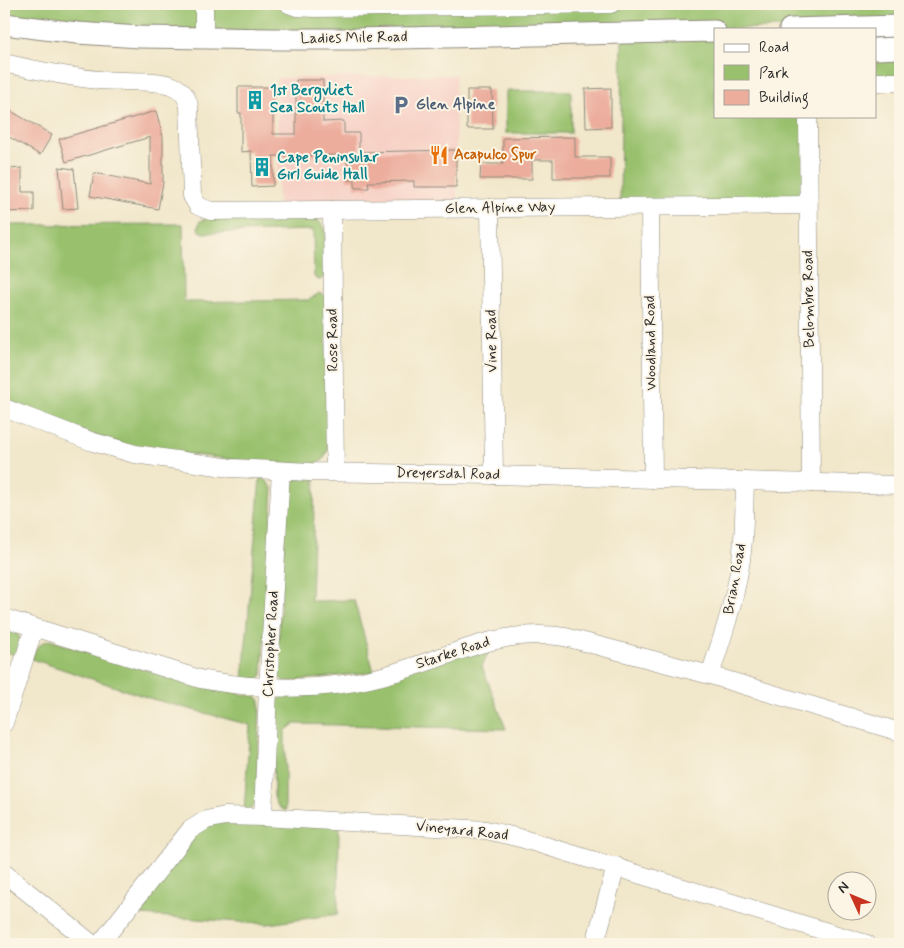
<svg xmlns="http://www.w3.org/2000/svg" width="904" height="948" font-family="Mynerve,sans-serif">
  <rect width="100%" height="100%" fill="#fcf5e5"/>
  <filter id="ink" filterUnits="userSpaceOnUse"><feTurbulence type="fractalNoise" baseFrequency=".02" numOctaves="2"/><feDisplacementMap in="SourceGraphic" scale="10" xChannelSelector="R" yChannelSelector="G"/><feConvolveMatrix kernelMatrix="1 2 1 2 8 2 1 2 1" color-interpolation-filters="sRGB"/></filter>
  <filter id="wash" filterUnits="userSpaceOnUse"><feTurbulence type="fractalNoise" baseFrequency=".0096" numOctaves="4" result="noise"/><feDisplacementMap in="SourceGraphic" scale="20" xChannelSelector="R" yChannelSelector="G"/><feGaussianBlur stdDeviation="1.12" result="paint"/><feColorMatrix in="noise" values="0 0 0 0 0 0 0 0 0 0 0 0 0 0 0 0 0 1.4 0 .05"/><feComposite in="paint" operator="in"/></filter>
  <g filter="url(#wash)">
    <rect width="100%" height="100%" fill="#f1e7cb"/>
    <path fill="#f7d1c6" d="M455 75 457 209 278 211 277 78Z"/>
    <g fill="#99c16d" stroke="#62764c">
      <path d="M4 4H900V26L715 29V116H808V205L620 207 622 33 442 37 4 24Z"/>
      <path d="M900 48V82H875V49Z"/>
      <rect x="506" y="91" width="65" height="42"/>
      <path d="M310 218 317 219 325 228 326 275 322 279 318 280 314 277 313 230 204 233 199 231 198 227 200 221 205 219Z"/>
      <path d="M183 224 184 302 309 300 319 293 326 296 328 450 323 460 314 465 261 463 138 448 93 435 4 399V225Z"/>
      <path d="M260 478 265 479 273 489 262 675 258 679 243 680Z"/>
      <path d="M297 479H315L311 601 354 600 374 672 284 682 278 675 277 669 287 488 291 482Z"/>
      <path d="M4 624C19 632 24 638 17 656L4 651Z"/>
      <path d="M49 640 200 686 257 697 260 701 257 801C254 808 251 810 244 811L250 725 152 699 32 659C35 649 39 643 49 640Z"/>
      <path d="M486 648 488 653 482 666 506 729 294 724 285 731V811C278 808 276 804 274 797 274 783 271 706 279 699 286 694 301 695 310 695Z"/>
      <path d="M203 822 339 823 338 914 268 924 141 915 130 906Z"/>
    </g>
    <g id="blocks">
      <g fill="#ecad9d">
        <path d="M296 80H323V122L344 121V133H359V152L456 150V187H414V181L368 182 369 188H355V180H347V155L273 156V186L252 187 251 151 241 152V113H238V87H273V134H296Z"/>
        <path d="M611 88V127L586 128 585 89Z"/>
        <path d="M467 90H492L493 129H467Z"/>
        <path d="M4 107 52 135 40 155 4 134Z"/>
        <path d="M156 111 163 137V183L158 209 90 196 94 173 150 184V137L66 162 59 139Z"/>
        <path d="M575 137V157H610V178H553V160H532V179H480L481 164H503V138Z"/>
        <path d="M59 167 74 169 78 208 63 209Z"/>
        <path d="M22 168V192H34V211L4 212V198H9L8 169Z"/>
      </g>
    </g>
  </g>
  <g filter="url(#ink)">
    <use href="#blocks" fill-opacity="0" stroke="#8e897b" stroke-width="1"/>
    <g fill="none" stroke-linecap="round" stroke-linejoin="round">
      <g stroke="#8e897b" stroke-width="19">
        <g id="minor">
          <path d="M289 4 297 7 315 8 611 4"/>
          <path d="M204 38V4"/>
          <path d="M4 63C35 70 67 77 99 80 117 82 158 79 173 86 182 90 187 96 189 106L192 196 198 206 211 211 808 205"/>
          <path d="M875 82H900"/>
          <path d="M808 116 811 483"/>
          <path d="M650 207 653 479"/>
          <path d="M490 208 494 475"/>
          <path d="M332 210 335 471"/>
          <path d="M4 408 90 441 135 454 231 468 310 472 494 475 900 485"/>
          <path d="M4 618 200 679C264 691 330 692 393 673 452 656 501 627 565 637L710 675 900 732"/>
          <path d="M710 675C722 639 734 603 740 566 745 538 744 509 745 481"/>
          <path d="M4 723 34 628"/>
          <path d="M263 817 268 688 281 471"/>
          <path d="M4 873 92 944"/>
          <path d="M100 944 190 830 206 820 225 816 263 817 469 829 486 830 520 838 867 944"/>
          <path d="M595 944 616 866"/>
        </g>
      </g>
      <g stroke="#8e897b" stroke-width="23">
        <g id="major">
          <path d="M4 24 77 33 140 37 271 39H353L715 31"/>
          <path d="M790 29 900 26"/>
          <path d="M875 49 900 48"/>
        </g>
      </g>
      <use href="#minor" stroke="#fff" stroke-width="18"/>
      <use href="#major" stroke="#fff" stroke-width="21"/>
    </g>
  </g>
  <defs>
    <g id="building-bare" transform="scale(1.5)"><path d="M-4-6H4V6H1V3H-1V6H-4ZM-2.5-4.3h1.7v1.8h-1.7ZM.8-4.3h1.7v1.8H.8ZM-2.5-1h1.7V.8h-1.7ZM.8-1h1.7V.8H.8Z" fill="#0f9aa8" stroke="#fcf5e5" stroke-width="2.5" paint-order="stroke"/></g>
    <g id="parking-bare" transform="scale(1.5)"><path d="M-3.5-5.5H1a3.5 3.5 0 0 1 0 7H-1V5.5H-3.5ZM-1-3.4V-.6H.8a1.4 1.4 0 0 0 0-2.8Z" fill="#5c6f8a" stroke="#fcf5e5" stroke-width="2.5" paint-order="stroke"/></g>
    <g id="restaurant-bare" transform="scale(1.5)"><path d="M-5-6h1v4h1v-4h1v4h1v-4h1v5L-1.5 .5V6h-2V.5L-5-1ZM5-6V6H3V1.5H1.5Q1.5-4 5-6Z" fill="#e8710a" stroke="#fcf5e5" stroke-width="2.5" paint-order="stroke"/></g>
  </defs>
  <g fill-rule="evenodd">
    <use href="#building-bare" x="255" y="100"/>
    <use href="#parking-bare" x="401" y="105"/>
    <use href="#restaurant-bare" x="439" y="155"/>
    <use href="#building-bare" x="262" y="167"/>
  </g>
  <g text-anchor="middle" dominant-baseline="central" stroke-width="4" stroke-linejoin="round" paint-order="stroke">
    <g font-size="15" fill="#2b2b2b" stroke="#fcf5e5">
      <text transform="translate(354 38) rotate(-1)">Ladies Mile Road</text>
      <text transform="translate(500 208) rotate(-1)">Glen Alpine Way</text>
      <text transform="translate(809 299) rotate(-91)">Belombre Road</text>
      <text transform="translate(333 340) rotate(-91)">Rose Road</text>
      <text transform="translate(492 341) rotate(-91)">Vine Road</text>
      <text transform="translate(651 343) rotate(-91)">Woodland Road</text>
      <text transform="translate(448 474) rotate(1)">Dreyersdal Road</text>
      <text transform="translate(735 579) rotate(-80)">Brian Road</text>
      <text transform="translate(271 644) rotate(-87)">Christopher Road</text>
      <text transform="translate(453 653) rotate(-18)">Starke Road</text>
      <text transform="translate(462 831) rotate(6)">Vineyard Road</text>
    </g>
    <g font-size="15" font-weight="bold" fill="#0d838f" stroke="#fcf5e5" text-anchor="start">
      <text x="270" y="91">1st Bergvliet<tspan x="270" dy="17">Sea Scouts Hall</tspan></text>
      <text x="277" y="158">Cape Peninsular<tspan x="277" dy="17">Girl Guide Hall</tspan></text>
    </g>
    <g font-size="15" font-weight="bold" fill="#4e5e75" stroke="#fcf5e5" text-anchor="start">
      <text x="416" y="105">Glen Alpine</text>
    </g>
    <g font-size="15" font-weight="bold" fill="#c56008" stroke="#fcf5e5" text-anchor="start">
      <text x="454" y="155">Acapulco Spur</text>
    </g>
  </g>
  <rect width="904" height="948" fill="none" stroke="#fcf5e5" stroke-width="20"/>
  <rect x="714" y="28" width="162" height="90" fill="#fcf5e5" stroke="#a8a49b"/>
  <rect x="724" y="44" width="25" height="8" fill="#ffffff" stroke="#a8a49b"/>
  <text x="759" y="52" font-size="15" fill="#2b2b2b">Road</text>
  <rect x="724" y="65" width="25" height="15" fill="#99c16d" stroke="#a8a49b"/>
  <text x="759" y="78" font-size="15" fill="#2b2b2b">Park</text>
  <rect x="724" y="90" width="25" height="15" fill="#ecad9d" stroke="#a8a49b"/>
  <text x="759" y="102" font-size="15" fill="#2b2b2b">Building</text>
  <g transform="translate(852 896) rotate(314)"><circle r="24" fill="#fcf5e5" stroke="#a8a49b"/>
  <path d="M0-4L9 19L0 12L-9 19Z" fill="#c8321e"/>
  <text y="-8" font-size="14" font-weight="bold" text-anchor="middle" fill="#2b2b2b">N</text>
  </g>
</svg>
